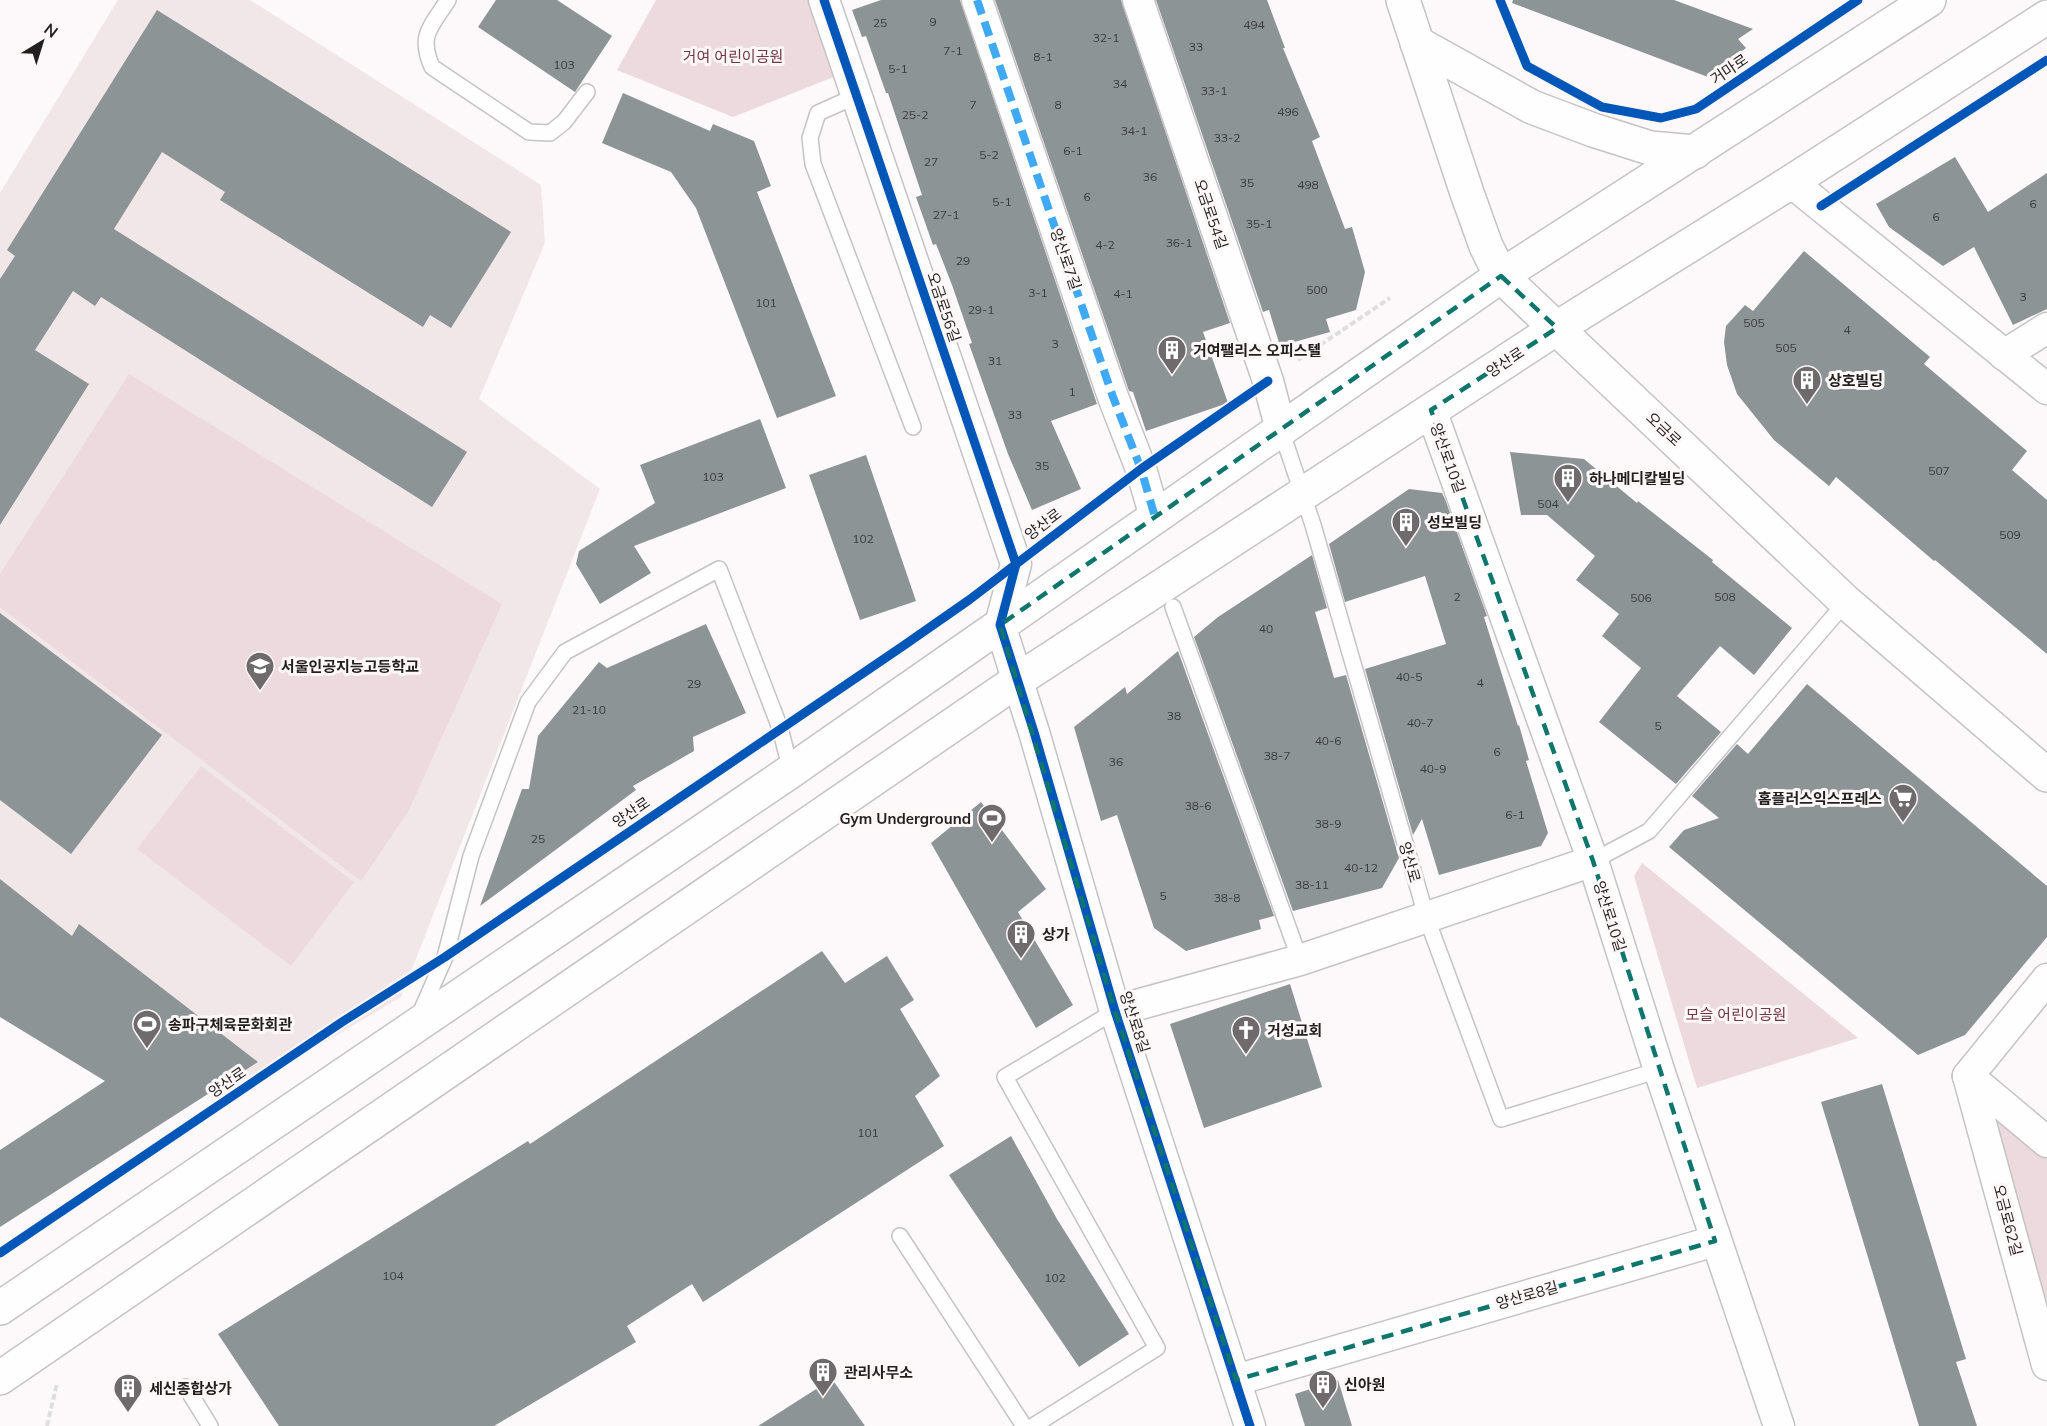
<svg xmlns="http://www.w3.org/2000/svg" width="2047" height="1426" font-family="Mulish,'Noto Sans KR',sans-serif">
  <rect width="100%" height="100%" fill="#fdf8f9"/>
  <path fill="#f1e7e9" d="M118 0H250L541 185 545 243 479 399 600 489 401 997 249 1087 0 892V193Z"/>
  <g fill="#eddade">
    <path d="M656 0H811L836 76 733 117 617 70Z"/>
    <path d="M129 374 502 604 409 810 361 881 0 607V574Z"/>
    <path d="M201 766 354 882 291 966 137 849Z"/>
    <path d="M1642 863 1858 1038 1697 1088 1634 876Z"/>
    <path d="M1968 1076 2047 1142V1365Z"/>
  </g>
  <g fill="#8c9495">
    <path d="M496 0H557L612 36 575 92 478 27Z"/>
    <path d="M881 0H960L1097 404 1051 421 1081 489 1032 510 1008 454 969 344 972 343 952 285 936 244 933 245 916 197 922 195 888 93H886L866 36 862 37 852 10Z"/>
    <path d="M995 0H1121L1230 323 1203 332 1228 403 1146 431 1133 392 1129 391Z"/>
    <path d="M1156 0H1267L1285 48H1283L1320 137 1312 141 1345 229 1352 227 1365 272 1356 310 1326 319 1330 332 1280 346 1269 310 1263 312Z"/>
    <path d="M1513 0H1674L1753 29 1738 39 1746 48 1708 77 1512 3Z"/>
    <path d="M157 10 511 232 451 328 430 315 423 327 220 200 225 192 162 152 114 229 467 452 432 507 101 297 95 306 73 291 35 350 89 384 0 525V279L15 256 7 250Z"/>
    <path d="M623 93 710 131 713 124 754 141 771 186 757 192 836 396 777 418 696 208 671 172 602 143Z"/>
    <path d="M1955 157 1988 212 2047 173V309L2013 325 1974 247 1943 266 1889 227 1876 204Z"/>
    <path d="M1804 251 1930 357 1924 364 2027 451 2012 470 2047 500V654L1935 560 1934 561 1836 477 1829 486 1774 440 1737 394 1727 365 1724 342 1726 326 1745 305 1753 311Z"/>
    <path d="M760 419 786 488 634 546 651 573 600 604 576 564 579 551 655 503 640 465Z"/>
    <path d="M1510 452 1584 459 1637 503 1638 501 1713 560 1712 562 1792 628 1754 675 1720 646 1677 696 1721 732 1676 784 1599 722 1641 668 1602 636 1619 614 1576 580 1595 556 1547 515H1521Z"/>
    <path d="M866 455 916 601 860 620 809 475Z"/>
    <path d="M1409 489 1442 493 1445 499 1487 616 1484 617 1518 726 1519 725 1529 760 1526 761 1548 833 1541 846 1439 875 1422 819 1413 835 1365 669 1446 644 1425 576 1345 602 1329 544Z"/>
    <path d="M1312 555 1327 608 1315 612 1334 678 1346 675 1399 858 1382 888 1293 911 1194 637 1218 617Z"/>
    <path d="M0 613 162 735 71 854 0 800Z"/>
    <path d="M706 624 746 713 693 737 694 751 633 786 636 790 480 906 522 789H529L538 736 599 662 607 668Z"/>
    <path d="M1178 651 1274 916 1259 920 1261 929 1186 951 1154 928 1117 815 1101 821 1074 727 1125 687 1127 694Z"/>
    <path d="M1807 684 2047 886V937L1965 1035 1918 1055 1669 847 1684 830 1719 818 1692 796 1737 744 1748 754Z"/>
    <path d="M981 802 1046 889 1018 912 1073 1005 1036 1028 931 843Z"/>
    <path d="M0 879 72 936 79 924 258 1062 0 1227V1150L105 1081 0 1017Z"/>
    <path d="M822 951 845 983 887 956 914 1000 900 1009 940 1076 915 1096 944 1146 703 1302 692 1284 627 1326 636 1342 494 1426H279L218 1334 528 1141 530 1144Z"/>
    <path d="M1290 984 1322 1087 1204 1128 1170 1024Z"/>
    <path d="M1882 1084 1966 1359 1956 1362 1977 1426H1919L1821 1102Z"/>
    <path d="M1011 1136 1057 1219 1129 1334 1079 1367 949 1175Z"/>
    <path d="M832 1379 865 1426H758Z"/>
    <path d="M1338 1380 1352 1426H1305L1295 1394Z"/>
  </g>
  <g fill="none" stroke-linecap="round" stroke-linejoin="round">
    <g stroke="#c5c3c3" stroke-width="18">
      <g id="service">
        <path d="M448 0C431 27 418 35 432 67L529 132 550 133 564 122 587 92"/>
        <path d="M856 96 818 113 810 138 813 164 913 427"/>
        <path d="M1281 430 1313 525 1427 919 1501 1119 1659 1070"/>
        <path d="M1173 607 1300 960"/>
        <path d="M1593 861 1649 831 1846 602"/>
        <path d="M419 1016 445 957 471 856 528 702 565 652 719 569 780 728 791 771"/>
        <path d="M900 1236 1024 1426"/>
        <path d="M186 1387 210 1426"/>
        <path d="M1033 1426 1157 1348 1005 1077 1115 1011"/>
      </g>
    </g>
    <g stroke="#c5c3c3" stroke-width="33">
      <g id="minor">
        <path d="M824 0 1016 564 1000 625 1034 732 1115 1011 1250 1426"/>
        <path d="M977 0 1113 397 1141 469 1155 517"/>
        <path d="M1138 0 1268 381 1281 430"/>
        <path d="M1791 182 2047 389"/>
        <path d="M2004 355 2047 328"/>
        <path d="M1431 410 1593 861 1659 1070 1779 1426"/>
        <path d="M1115 1011 1300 960 1593 861"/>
        <path d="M1968 1076 2047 1365"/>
        <path d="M1968 1076 2047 979"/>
        <path d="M1968 1076 2047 1142"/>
        <path d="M1236 1380 1715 1241"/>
      </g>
    </g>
    <g stroke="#c5c3c3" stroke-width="36">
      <path id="secondary" d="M1403 0 1467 193 1486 246 1501 276 1846 602 2047 775"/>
    </g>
    <g stroke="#c5c3c3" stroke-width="36">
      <g id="primary">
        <path d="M1417 43 1532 107 1593 130 1650 148 1695 152"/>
        <path d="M0 1308 791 771 1501 276 1929 0"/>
        <path d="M0 1378 1018 680 1557 328 1791 182 2047 17"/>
      </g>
    </g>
    <g stroke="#dedede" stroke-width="4" stroke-dasharray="6 3" stroke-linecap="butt">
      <path d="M1298 360 1390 298"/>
      <path d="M47 1426 57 1383"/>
    </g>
    <use href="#service" stroke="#fffefe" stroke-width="15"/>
    <use href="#minor" stroke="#fffefe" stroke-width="30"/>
    <use href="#secondary" stroke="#fffefe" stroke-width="33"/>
    <use href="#primary" stroke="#fffefe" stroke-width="33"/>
    <path stroke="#3fa9f5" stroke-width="8" stroke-dasharray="15 8" stroke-linecap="butt" d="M977 0 1113 397 1141 469 1155 517"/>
    <g stroke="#fef7f8" stroke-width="13">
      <g id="cycleway">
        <path d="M824 0 1016 564 1000 625 1034 732 1115 1011 1250 1426"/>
        <path d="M1500 0 1527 66 1602 107 1661 118 1696 109 1858 0"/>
        <path d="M1821 206 2047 60"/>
        <path d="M0 1253 342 1022 445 957 903 646 969 600 1141 469 1268 381"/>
      </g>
    </g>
    <use href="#cycleway" stroke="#0057b8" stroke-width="9"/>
  </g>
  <path fill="none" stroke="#0f766e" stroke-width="4.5" stroke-dasharray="12 8" stroke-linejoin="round" d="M1501 276 1557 328 1431 410 1593 861 1715 1241 1236 1380 1115 1011 1000 625Z"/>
  <defs>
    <g id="building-pin" transform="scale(1.5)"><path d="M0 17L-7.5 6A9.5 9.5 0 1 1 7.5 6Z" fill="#6f6b6c" stroke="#fef7f8"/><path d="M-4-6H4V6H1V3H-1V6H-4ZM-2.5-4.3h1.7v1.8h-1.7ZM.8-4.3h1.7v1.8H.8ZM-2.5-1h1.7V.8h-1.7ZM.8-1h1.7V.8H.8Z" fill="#fff"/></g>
    <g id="school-pin" transform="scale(1.5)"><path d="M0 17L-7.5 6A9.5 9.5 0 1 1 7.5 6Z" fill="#6f6b6c" stroke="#fef7f8"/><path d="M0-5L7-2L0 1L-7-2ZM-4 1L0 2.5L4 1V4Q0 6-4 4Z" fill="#fff"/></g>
    <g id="supermarket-pin" transform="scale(1.5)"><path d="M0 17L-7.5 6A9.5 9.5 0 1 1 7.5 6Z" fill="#6f6b6c" stroke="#fef7f8"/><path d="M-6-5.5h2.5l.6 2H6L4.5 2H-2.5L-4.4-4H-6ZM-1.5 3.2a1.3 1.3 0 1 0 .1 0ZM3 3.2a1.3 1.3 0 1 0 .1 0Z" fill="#fff"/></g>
    <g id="stadium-pin" transform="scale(1.5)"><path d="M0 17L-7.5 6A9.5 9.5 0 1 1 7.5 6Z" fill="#6f6b6c" stroke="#fef7f8"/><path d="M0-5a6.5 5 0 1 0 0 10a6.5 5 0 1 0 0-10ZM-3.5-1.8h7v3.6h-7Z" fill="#fff"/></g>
    <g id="church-pin" transform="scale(1.5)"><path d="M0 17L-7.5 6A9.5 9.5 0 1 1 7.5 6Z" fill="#6f6b6c" stroke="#fef7f8"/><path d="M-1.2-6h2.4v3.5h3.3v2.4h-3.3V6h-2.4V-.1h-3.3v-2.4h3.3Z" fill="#fff"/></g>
  </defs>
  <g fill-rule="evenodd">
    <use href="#building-pin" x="1172" y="350"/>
    <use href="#building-pin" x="1807" y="380"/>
    <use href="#building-pin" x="1568" y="478"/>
    <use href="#building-pin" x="1406" y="522"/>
    <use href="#school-pin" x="260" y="666"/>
    <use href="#supermarket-pin" x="1903" y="798"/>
    <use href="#stadium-pin" x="992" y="818"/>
    <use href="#building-pin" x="1021" y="934"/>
    <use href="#stadium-pin" x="147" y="1024"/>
    <use href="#church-pin" x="1246" y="1030"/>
    <use href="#building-pin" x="823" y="1372"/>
    <use href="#building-pin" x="1323" y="1384"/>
    <use href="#building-pin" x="128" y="1388"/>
  </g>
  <g text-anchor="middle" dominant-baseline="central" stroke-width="6" stroke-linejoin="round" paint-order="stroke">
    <g font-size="12" fill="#3c3c3d">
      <text x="933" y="21">9</text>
      <text x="880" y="22">25</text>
      <text x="1254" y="24">494</text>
      <text x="1106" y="37">32-1</text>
      <text x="1196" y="46">33</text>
      <text x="953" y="50">7-1</text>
      <text x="1043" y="56">8-1</text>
      <text x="564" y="64">103</text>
      <text x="898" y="68">5-1</text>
      <text x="1120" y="83">34</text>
      <text x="1214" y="90">33-1</text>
      <text x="973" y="104">7</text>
      <text x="1058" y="104">8</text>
      <text x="1288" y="111">496</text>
      <text x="915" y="114">25-2</text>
      <text x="1134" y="130">34-1</text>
      <text x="1227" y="137">33-2</text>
      <text x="1073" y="150">6-1</text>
      <text x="989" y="154">5-2</text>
      <text x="931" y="161">27</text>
      <text x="1150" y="176">36</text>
      <text x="1247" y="182">35</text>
      <text x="1308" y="184">498</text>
      <text x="1087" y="196">6</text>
      <text x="1002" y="201">5-1</text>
      <text x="2033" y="203">6</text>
      <text x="946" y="214">27-1</text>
      <text x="1936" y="216">6</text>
      <text x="1259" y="223">35-1</text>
      <text x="1179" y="242">36-1</text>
      <text x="1105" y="244">4-2</text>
      <text x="963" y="260">29</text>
      <text x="1317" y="289">500</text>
      <text x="1038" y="292">3-1</text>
      <text x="1123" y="293">4-1</text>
      <text x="2023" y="296">3</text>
      <text x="766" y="302">101</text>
      <text x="981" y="309">29-1</text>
      <text x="1754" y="322">505</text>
      <text x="1847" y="329">4</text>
      <text x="1055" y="343">3</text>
      <text x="1786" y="347">505</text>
      <text x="995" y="360">31</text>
      <text x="1072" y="391">1</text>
      <text x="1015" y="414">33</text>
      <text x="1042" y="465">35</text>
      <text x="1939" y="470">507</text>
      <text x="713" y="476">103</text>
      <text x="1548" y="503">504</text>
      <text x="2010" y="534">509</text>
      <text x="863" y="538">102</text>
      <text x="1457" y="596">2</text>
      <text x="1725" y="596">508</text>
      <text x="1641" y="597">506</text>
      <text x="1266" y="628">40</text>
      <text x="1409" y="676">40-5</text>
      <text x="1480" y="682">4</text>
      <text x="694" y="683">29</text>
      <text x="589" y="709">21-10</text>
      <text x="1174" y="715">38</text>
      <text x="1420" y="722">40-7</text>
      <text x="1658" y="725">5</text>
      <text x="1328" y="740">40-6</text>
      <text x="1497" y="751">6</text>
      <text x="1277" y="755">38-7</text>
      <text x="1116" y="761">36</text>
      <text x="1433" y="768">40-9</text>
      <text x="1198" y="805">38-6</text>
      <text x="1515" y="814">6-1</text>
      <text x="1328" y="823">38-9</text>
      <text x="538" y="838">25</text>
      <text x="1361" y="867">40-12</text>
      <text x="1312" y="884">38-11</text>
      <text x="1163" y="895">5</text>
      <text x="1227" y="897">38-8</text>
      <text x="868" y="1132">101</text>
      <text x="393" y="1275">104</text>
      <text x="1055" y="1277">102</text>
    </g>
    <g font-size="15" fill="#733744" stroke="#fef7f8">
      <text x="733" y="56">거여 어린이공원</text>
      <text x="1736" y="1014">모슬 어린이공원</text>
    </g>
    <g font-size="15" fill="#221f20" stroke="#fef7f8">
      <text transform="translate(1729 69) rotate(-34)">거마로</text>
      <text transform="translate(1211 214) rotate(71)">오금로54길</text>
      <text transform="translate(1066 259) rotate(71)">양산로7길</text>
      <text transform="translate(944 307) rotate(71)">오금로56길</text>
      <text transform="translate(1505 362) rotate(-33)">양산로</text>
      <text transform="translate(1664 429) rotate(43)">오금로</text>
      <text transform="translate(1448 458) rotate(70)">양산로10길</text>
      <text transform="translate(1043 524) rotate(-37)">양산로</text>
      <text transform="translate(631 812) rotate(-34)">양산로</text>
      <text transform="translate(1410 862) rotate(74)">양산로</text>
      <text transform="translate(1610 916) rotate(72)">양산로10길</text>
      <text transform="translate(1135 1022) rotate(72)">양산로8길</text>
      <text transform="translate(227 1082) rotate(-34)">양산로</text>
      <text transform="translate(2008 1220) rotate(75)">오금로62길</text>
      <text transform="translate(1527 1295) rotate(-16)">양산로8길</text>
    </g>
    <g font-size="15" font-weight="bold" fill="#221f20" stroke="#fef7f8" text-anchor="start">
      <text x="1193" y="350">거여팰리스 오피스텔</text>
      <text x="1828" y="380">상호빌딩</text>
      <text x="1589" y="478">하나메디칼빌딩</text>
      <text x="1427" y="522">성보빌딩</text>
      <text x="281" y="666">서울인공지능고등학교</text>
      <text x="1882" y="798" text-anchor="end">홈플러스익스프레스</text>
      <text x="971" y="818" text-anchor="end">Gym Underground</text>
      <text x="1042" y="934">상가</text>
      <text x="168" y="1024">송파구체육문화회관</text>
      <text x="1267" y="1030">거성교회</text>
      <text x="844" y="1372">관리사무소</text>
      <text x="1344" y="1384">신아원</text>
      <text x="149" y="1388">세신종합상가</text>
    </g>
  </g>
  <g transform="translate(42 42) rotate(38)" stroke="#fef7f8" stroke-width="4.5" paint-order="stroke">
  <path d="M0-4.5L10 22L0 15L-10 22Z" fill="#221f20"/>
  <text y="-9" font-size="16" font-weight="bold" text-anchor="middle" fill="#221f20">N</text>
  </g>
</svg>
